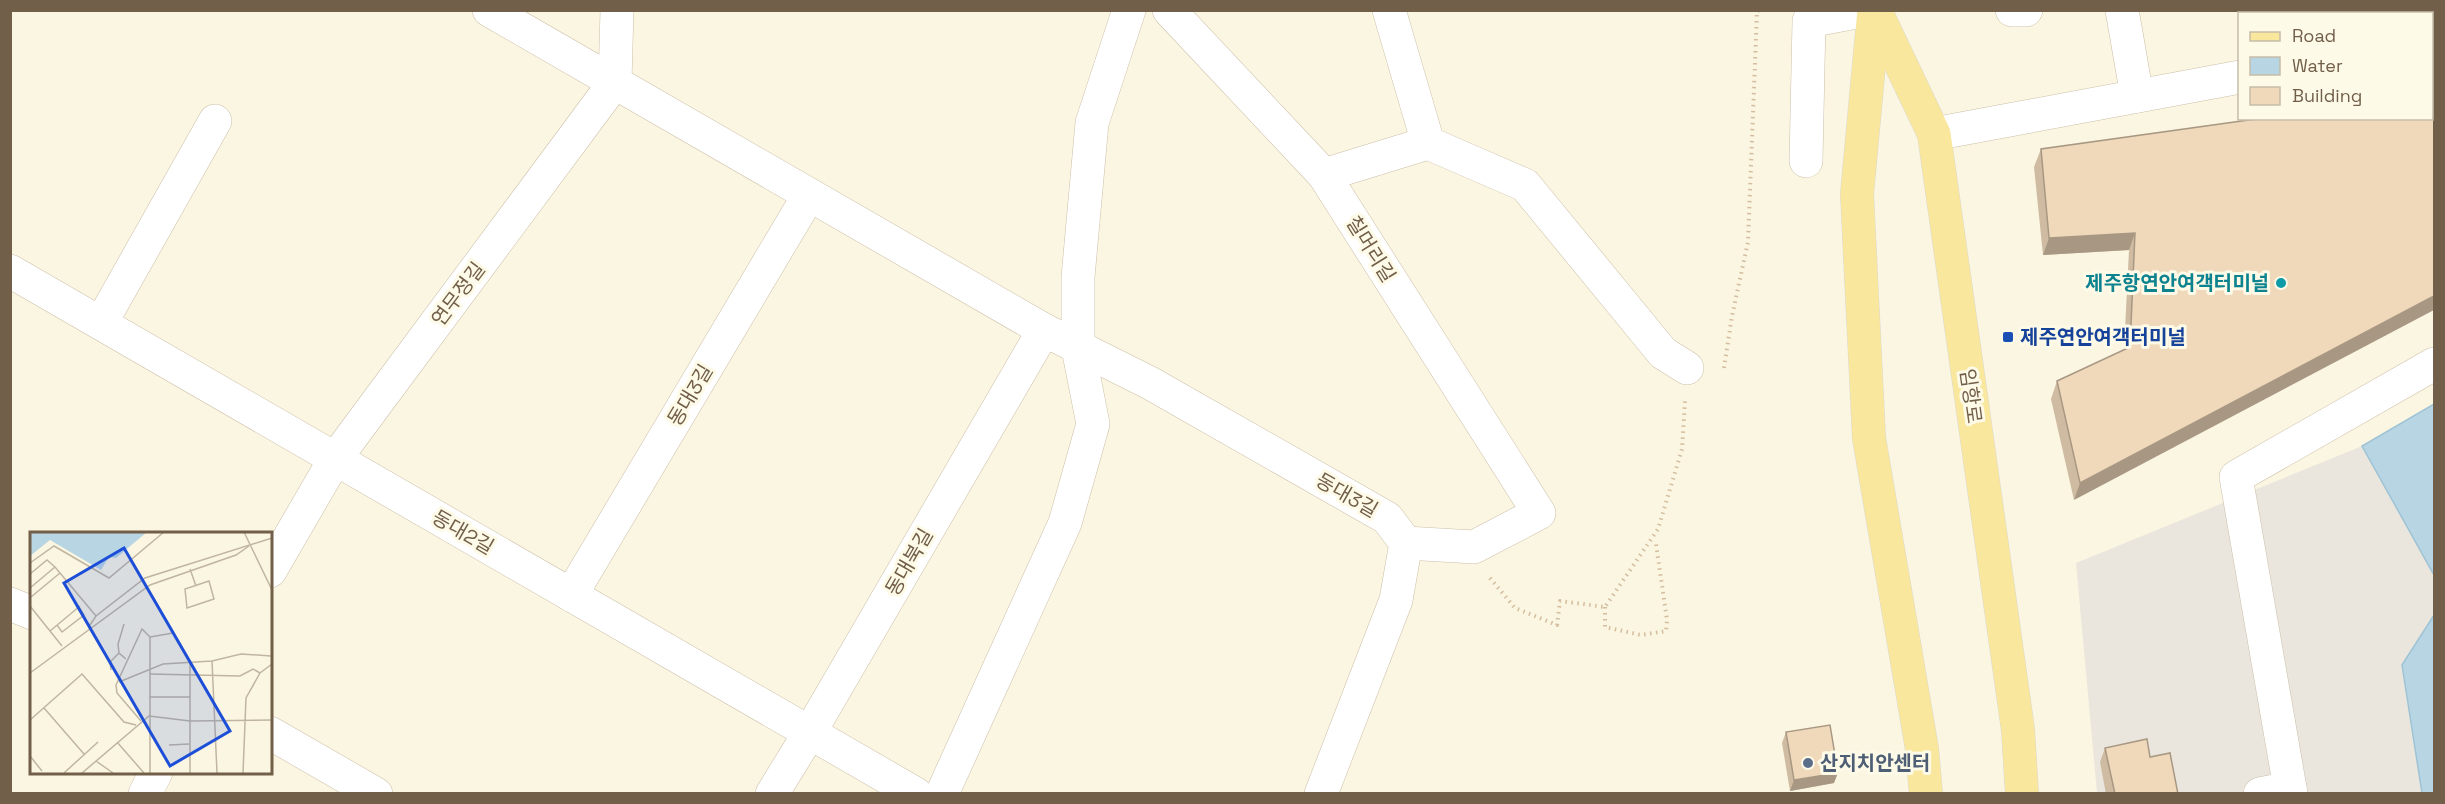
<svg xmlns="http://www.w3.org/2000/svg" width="2445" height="804" font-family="'Space Grotesk','Noto Sans KR',sans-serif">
  <rect width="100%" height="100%" fill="#fbf6e2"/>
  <path fill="#eae6dd" d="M2362 446 2434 575V615L2402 665 2422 793H2097L2076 563Z"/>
  <g fill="#b8d5e4" stroke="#9ec3d5" stroke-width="1.5">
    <path d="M2434 404V575L2362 446Z"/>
    <path d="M2434 615V793H2422L2402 665Z"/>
  </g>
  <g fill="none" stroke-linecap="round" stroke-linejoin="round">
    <g stroke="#ccbfa9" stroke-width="34">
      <g id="minor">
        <path d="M489 10 1044 330 1150 383 1387 518 1406 543 1396 600 1321 794"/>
        <path d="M1169 10 1324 175 1539 513 1474 547 1406 543"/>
        <path d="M1389 10 1428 143"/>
        <path d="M2012 10H2026"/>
        <path d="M2122 10 2137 96"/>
        <path d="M2432 40H2434"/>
        <path d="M1934 134 2240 77"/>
        <path d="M1806 161 1809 21 1867 10"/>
        <path d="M1324 175 1428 143 1525 185 1663 353 1687 368"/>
        <path d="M10 271 916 794"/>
        <path d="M101 323 215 121"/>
        <path d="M270 571 335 459 615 82 617 10"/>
        <path d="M571 595 809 195"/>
        <path d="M10 604 32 613"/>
        <path d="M270 733 376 794"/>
        <path d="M145 794 156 772"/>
        <path d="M772 794 810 732 1044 330"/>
        <path d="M942 794 1065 523 1093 424 1078 348V277L1092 123 1129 10"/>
        <path d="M2260 794 2290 788"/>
        <path d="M2291 794 2236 477 2434 364"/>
      </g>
    </g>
    <g stroke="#ddd9d3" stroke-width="34">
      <g id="major">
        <path d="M1874 10 1857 194 1869 438 1922 749 1926 794"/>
        <path d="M1875 10 1934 134 2018 730 2022 794"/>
      </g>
    </g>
    <g stroke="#d4bd9e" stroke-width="4" stroke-dasharray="1.5 4.5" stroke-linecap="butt">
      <path d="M1724 368 1732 316 1748 242 1757 11 1760 10"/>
      <path d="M1490 578 1515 608 1557 625 1560 601 1605 607 1658 529 1682 449 1685 401"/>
      <path d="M1605 607V627L1641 635 1666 631 1667 620 1656 544"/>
    </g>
    <use href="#minor" stroke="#fff" stroke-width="33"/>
    <use href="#major" stroke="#f8e79c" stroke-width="33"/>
  </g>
  <g fill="#cebba1">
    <path d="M2263 118 2074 500 2051 399 2057 381 2124 350 2129 250 2043 255 2034 167 2041 149Z"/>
    <path d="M1786 732 1834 783 1790 791 1782 743Z"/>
    <path d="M2105 748 2150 757 2178 794H2106L2100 762Z"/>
  </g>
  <g fill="#a89883">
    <path d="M2135 233 2129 250 2043 255 2049 238Z"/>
    <path d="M2434 296V310L2074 500 2080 483Z"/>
    <path d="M1838 773 1834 783 1790 791 1794 780Z"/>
  </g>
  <g fill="#f0d9bb" stroke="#a89883" stroke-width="1.5">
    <path d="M2432 95H2434V296L2080 483 2057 381 2130 347 2135 233 2049 238 2041 149 2263 118H2432Z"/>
    <path d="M1830 725 1838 773 1794 780 1786 732Z"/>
    <path d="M2147 739 2150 757 2170 753 2178 794H2115L2105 748Z"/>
  </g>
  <circle fill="#0f9aa8" stroke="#fefae8" stroke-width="2" cx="2281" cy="283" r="6"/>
  <rect fill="#1a4fb4" stroke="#fefae8" stroke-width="2" x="2002" y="331" width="12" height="12" rx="3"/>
  <circle fill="#5c6f8a" stroke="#fefae8" stroke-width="2" cx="1808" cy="763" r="6"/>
  <g text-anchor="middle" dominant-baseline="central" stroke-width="6" stroke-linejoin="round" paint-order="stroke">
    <g font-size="20" fill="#725f49" stroke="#fefae8">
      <text transform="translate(1371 249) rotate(58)">칠머리길</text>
      <text transform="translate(458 294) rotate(-53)">연무정길</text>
      <text transform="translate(690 395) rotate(-59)">동대3길</text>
      <text transform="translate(1971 396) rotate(82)">임항로</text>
      <text transform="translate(1347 495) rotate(30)">동대3길</text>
      <text transform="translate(463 532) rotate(30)">동대2길</text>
      <text transform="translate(909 562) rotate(-60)">동대북길</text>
    </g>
    <g font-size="20" font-weight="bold" fill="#0d838f" stroke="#fefae8" text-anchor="end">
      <text x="2269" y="283">제주항연안여객터미널</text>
    </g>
    <g font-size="20" font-weight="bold" fill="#164399" stroke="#fefae8" text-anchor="start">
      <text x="2020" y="337">제주연안여객터미널</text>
    </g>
    <g font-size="20" font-weight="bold" fill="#4e5e75" stroke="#fefae8" text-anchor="start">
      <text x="1820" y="763">산지치안센터</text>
    </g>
  </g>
  <g transform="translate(30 532)">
    <rect width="242" height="242" fill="#fbf6e2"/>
    <path d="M0 0H117L86 26 79 25 71 38 20 8 0 24Z" fill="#b8d5e4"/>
    <path fill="none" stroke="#c0b5a0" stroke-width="1.5" d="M214 0 242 58M0 31 24 14 79 46 134 0M160 37 166 54M0 42 17 28 25 35M179 49 184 67 157 76 155 57ZM0 56 25 35 66 84M1 65 30 41M0 74 32 114M94 92 88 112 89 121 96 127M27 93 32 100 54 83 49 75M60 93 66 84 115 46 242 6M20 99 50 74M120 105 143 101M160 129V241M182 129 187 241M81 138 80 130 89 121M0 141 120 53 206 23 219 14M119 142 210 144 223 137 230 141M89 150 133 132 182 129 211 122 241 124M119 165H160M14 176 54 222M0 188 52 142 94 190 106 193M111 189 87 161 86 153 112 97 120 105M87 210 114 241M139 213 159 212M0 224 12 239M66 229 83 241M34 241 68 210M52 241 119 184 160 189 242 188M120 241V105M213 241 216 166 230 141 242 132"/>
    <path fill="#1d4ed8" fill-opacity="0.15" stroke="#1d4ed8" stroke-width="3" d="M94 16 200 199 140 234 34 51Z"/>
    <rect width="242" height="242" fill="none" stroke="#725f49" stroke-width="3"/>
  </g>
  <rect width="2445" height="804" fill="none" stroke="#725f49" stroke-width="24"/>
  <rect x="2238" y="12" width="195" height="108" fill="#fefae8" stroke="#c6bca8" stroke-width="1.5"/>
  <rect x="2250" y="32" width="30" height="9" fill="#f8e79c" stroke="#c6bca8" stroke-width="1.5"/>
  <text x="2292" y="42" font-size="18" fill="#725f49">Road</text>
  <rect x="2250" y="57" width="30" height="18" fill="#b8d5e4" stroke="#c6bca8" stroke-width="1.5"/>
  <text x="2292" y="72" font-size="18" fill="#725f49">Water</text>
  <rect x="2250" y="87" width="30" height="18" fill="#f0d9bb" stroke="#c6bca8" stroke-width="1.5"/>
  <text x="2292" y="102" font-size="18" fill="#725f49">Building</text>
</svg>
